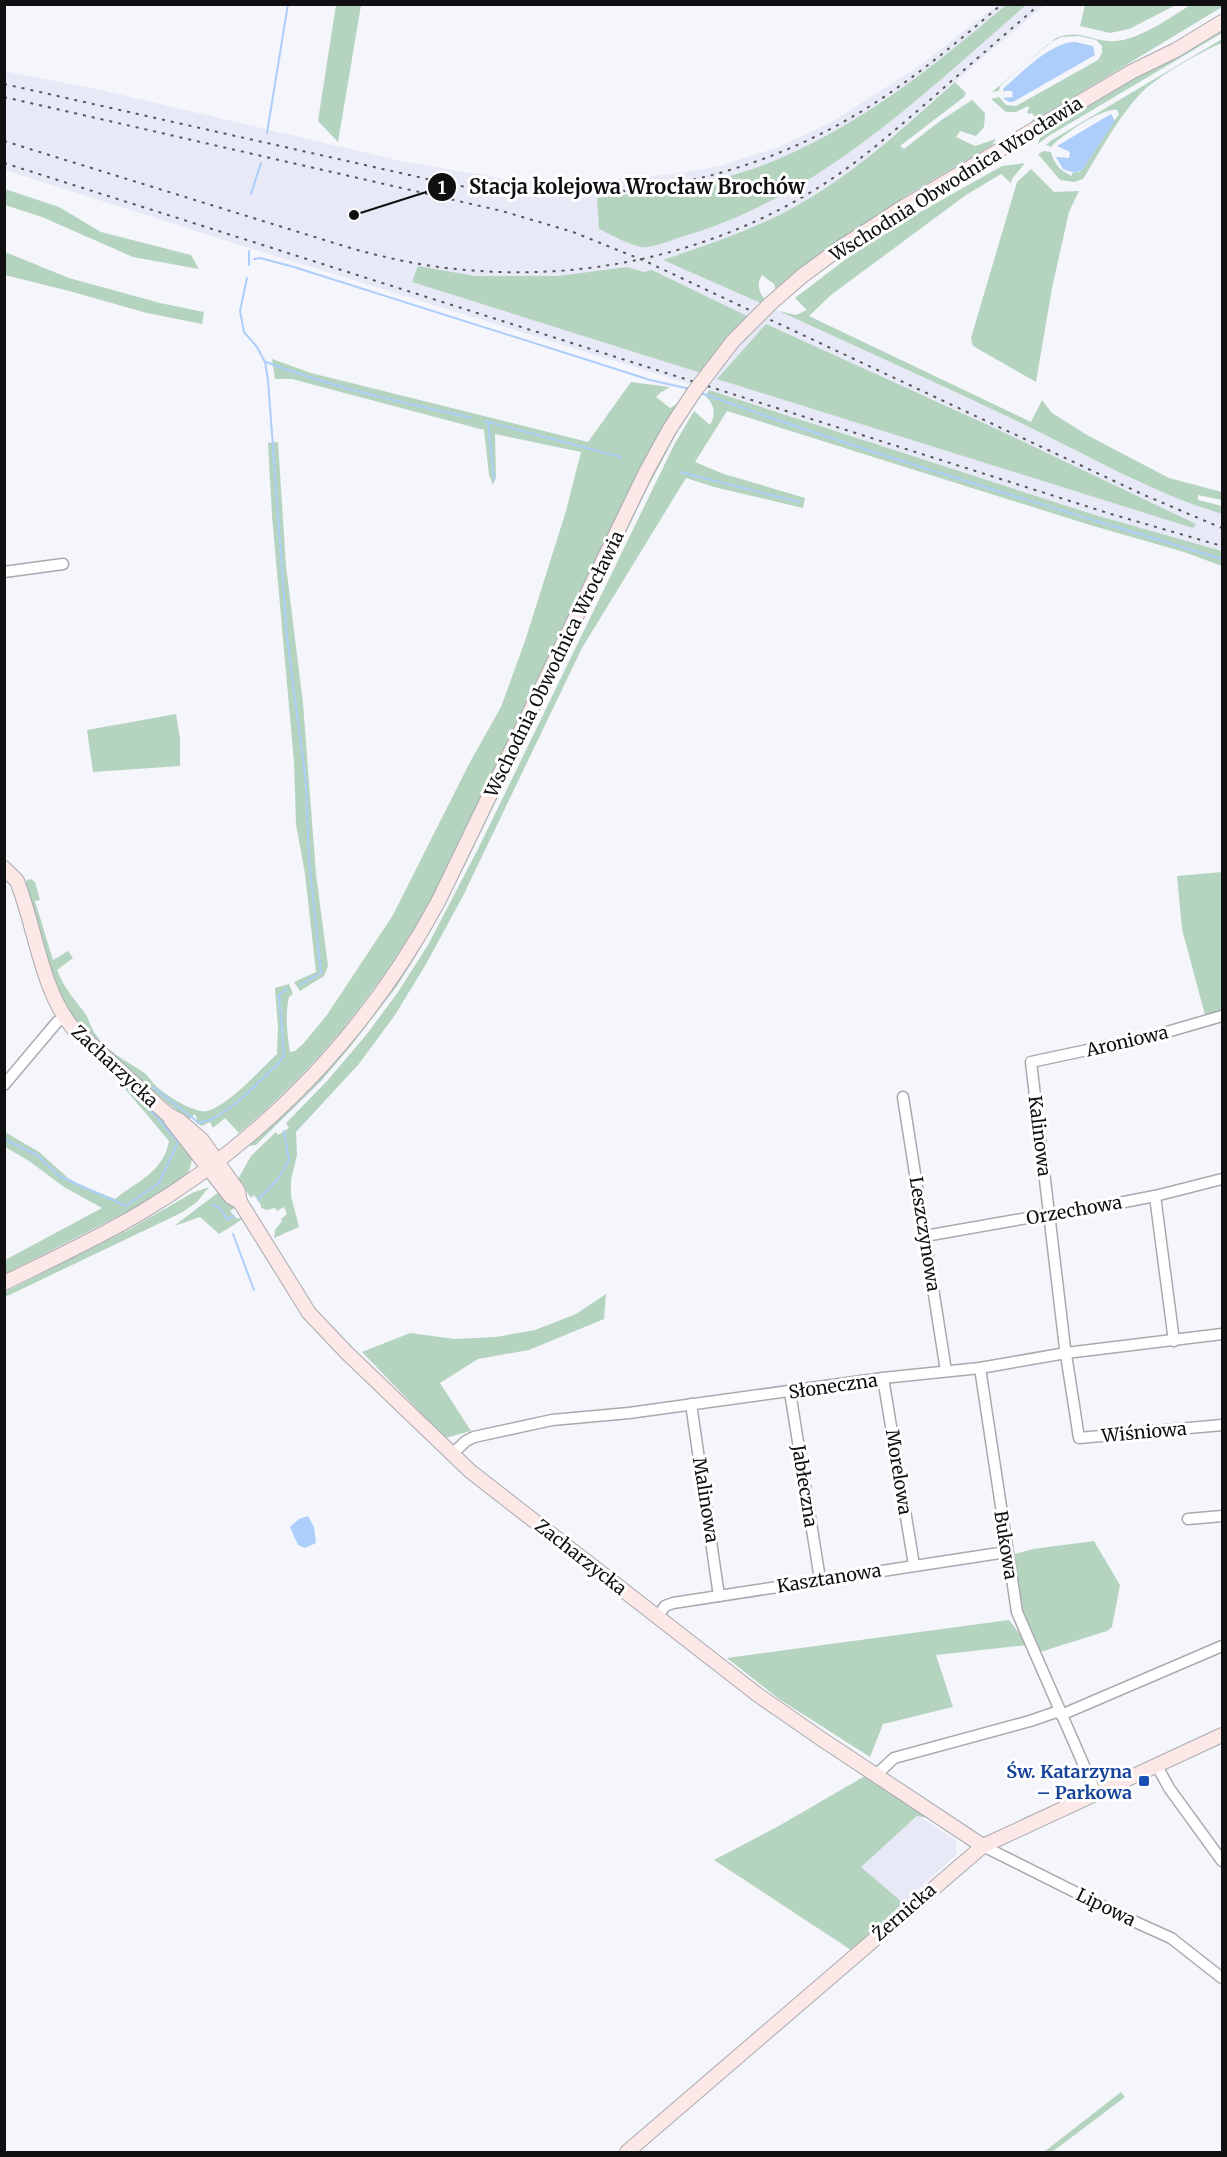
<svg xmlns="http://www.w3.org/2000/svg" width="1227" height="2157" font-family="Merriweather,serif">
  <rect width="100%" height="100%" fill="#f5f5fc"/>
  <g fill="#e8e9f6">
    <path d="M997 5H1044L860 164 836 182 797 206 768 220 717 242 663 260 723 285 1020 422 1149 485 1205 509 1222 514V551L1095 515 741 400 246 247 5 170 4 71 101 90 401 161 516 181 561 184 673 174 720 166 779 147 835 120 919 66Z"/>
    <path d="M918 1816 956 1840 957 1854 903 1903 860 1867Z"/>
  </g>
  <g fill="#b5d4bf">
    <path d="M1192 4 1222 5V7L1030 123 1035 117 1032 113 1029 114 1027 112 1029 108 1028 106 1016 112H1006L991 99 999 97 1006 105 1016 106 1098 60 1102 53V46L1096 40 1079 36 1061 37 1048 44 1000 86 999 91 992 92 1056 38C1081 28 1092 43 1115 41 1139 40 1171 17 1192 4Z"/>
    <path d="M336 5H361L338 142 318 121Z"/>
    <path d="M1006 5H1026C921 96 818 198 681 237 672 240 649 249 641 247 627 244 612 235 599 229L597 198C657 192 719 184 776 160 865 122 933 67 1006 5Z"/>
    <path d="M1085 5V4L1176 5 1129 29 1110 33 1080 26Z"/>
    <path d="M1222 27V33L1047 137 1037 145 1042 134Z"/>
    <path d="M1222 39V43C1200 52 1156 77 1140 94 1117 119 1101 150 1083 179L1074 182 1060 180 1038 154 1044 151 1051 152C1054 165 1061 171 1072 176V173L1080 172 1119 114 1117 110C1103 107 1062 135 1051 147L1046 145 1052 140Z"/>
    <path d="M955 82 966 93 964 97 900 146 904 149 940 121 972 100 985 113 984 127 976 136 960 131 956 137 975 146 996 139 992 145 907 195 827 250 776 291 774 284 762 275C756 284 759 293 766 301L763 304 663 260C708 245 755 229 798 205 856 173 905 126 955 82Z"/>
    <path d="M1025 163 1012 179 1011 183 1001 174 966 195 831 295 809 316 1031 422 1042 400 1052 413 1087 435 1169 478 1222 492V500L1198 495V500L1222 506V514C1152 493 1086 454 1019 422 940 384 859 348 779 311L796 315 807 310 795 298 846 259 913 216 1002 166Z"/>
    <path d="M1031 169 1054 192 1079 191 1069 212 1052 288 1036 382 973 346 971 338 1017 182Z"/>
    <path d="M5 189 59 207 101 232 191 255 199 269 133 257 42 217 5 205Z"/>
    <path d="M5 252 69 278 160 303 204 312 202 324 147 313 69 291 5 275Z"/>
    <path d="M418 266 475 276H558L627 267 644 272 652 270 749 317 701 373 412 282Z"/>
    <path d="M766 324 990 426 1196 524 1193 528 717 379Z"/>
    <path d="M272 359 311 373 588 442 631 382 670 387 660 393 656 397 670 408 675 405 678 406C626 510 574 614 523 718 488 787 457 858 417 924 369 1003 310 1074 239 1133L225 1118 213 1128 210 1122 202 1126 196 1123 197 1119 195 1114 188 1120 81 1031 57 992 28 893 25 883 27 880 31 879 35 882 40 900 35 901 53 960 68 951 73 958 57 970C65 989 72 996 84 1012 89 1018 90 1026 94 1032 105 1050 126 1061 143 1072 148 1075 151 1081 155 1085 164 1094 194 1114 207 1111 229 1105 260 1070 277 1054L278 1027 275 988 289 984 293 994 289 997C285 1015 287 1033 290 1052L295 1051 303 1044 327 1015 393 915 470 762 501 707 526 638 566 511 581 452 495 434 496 478 493 485 489 475 484 430 292 379H275Z"/>
    <path d="M709 390 1095 515 1222 551V566L1184 552 1090 525 727 411 695 462 724 474 805 498 803 508 714 487 686 478 582 648 463 896 426 964 395 1015 358 1065 296 1132 297 1155 291 1180V1196L299 1227 274 1238 275 1230 282 1221 281 1219 287 1214 284 1207 277 1211 275 1208 267 1210 261 1208V1205L254 1195 251 1198 238 1179 251 1156 276 1132 278 1135 289 1128 286 1123 327 1081 367 1034 398 992 428 945 478 849 674 445 694 411 710 425C716 415 715 404 705 396Z"/>
    <path d="M690 408 647 489 464 867 417 954 397 986 350 1047 321 1081 256 1145 248 1146C271 1126 295 1106 315 1084 376 1018 423 946 463 866L638 504 669 443Z"/>
    <path d="M278 442 286 566 303 703 316 874 328 966 324 976 300 991 294 982 316 972 305 874 296 824 294 762 272 516 268 443Z"/>
    <path d="M176 714 180 738V766L93 772 87 730Z"/>
    <path d="M1222 872V1010L1205 1015 1182 929 1177 876Z"/>
    <path d="M123 1080 164 1117 192 1155C192 1164 190 1172 183 1178L132 1209 5 1274V1260L102 1208 64 1187 29 1161 5 1147V1132L39 1152 68 1178 80 1185 115 1199C137 1181 163 1173 169 1141L120 1083Z"/>
    <path d="M209 1187 197 1202 181 1213 5 1297V1292L130 1229 192 1193Z"/>
    <path d="M220 1191 235 1208 230 1211 236 1218 243 1219 219 1234 200 1217 174 1226Z"/>
    <path d="M606 1294 604 1319 529 1350 478 1359 440 1383 471 1431 445 1438 362 1352 410 1333 455 1339 496 1337 535 1330 576 1314Z"/>
    <path d="M1094 1541 1120 1585 1112 1627 1107 1631 1037 1653 1019 1606 1011 1555 1033 1549Z"/>
    <path d="M1009 1620 1028 1645 936 1655 953 1707 883 1724 870 1757 779 1699 727 1658Z"/>
    <path d="M865 1776 891 1790 928 1815V1818L917 1816 861 1867 903 1903 851 1950 714 1860 777 1827Z"/>
    <path d="M1121 2092 1125 2097 1052 2152H1044Z"/>
  </g>
  <g fill="#adcefa">
    <path d="M1075 42 1093 46 1095 55 1013 102H1009L1003 98 1013 97 1012 91H1003V89C1021 73 1051 42 1075 42Z"/>
    <path d="M1111 114 1115 121 1082 170 1075 173 1063 169 1056 157 1069 158 1070 152 1057 146Z"/>
    <path d="M308 1516 314 1527 316 1543 305 1548 298 1545 290 1527 299 1519Z"/>
  </g>
  <g fill="none" stroke-linecap="round" stroke-linejoin="round">
    <g stroke="#adcefa" stroke-width="2">
      <path d="M267 133 288 4"/>
      <path d="M251 194 261 163"/>
      <path d="M249 251V265"/>
      <path d="M254 259 260 258 294 267 597 363 650 380 690 389"/>
      <path d="M247 278 240 311 244 332 257 347 265 362 268 380 287 637 306 783 309 860 321 973 300 985"/>
      <path d="M266 362C333 388 402 402 472 418"/>
      <path d="M701 393C872 455 1048 506 1222 559"/>
      <path d="M484 421 621 457"/>
      <path d="M488 422 494 479"/>
      <path d="M680 472 799 502"/>
      <path d="M153 1087 199 1123C226 1119 259 1081 279 1063L284 1055 279 995 287 989"/>
      <path d="M4 1139 37 1155 59 1176 126 1206 159 1183 178 1142 157 1117 134 1095"/>
      <path d="M258 1200 278 1179 289 1160 284 1131"/>
      <path d="M213 1205 220 1208 227 1219 234 1216"/>
      <path d="M233 1234 254 1290"/>
    </g>
    <g stroke="#a9aab0" stroke-width="13">
      <g id="street">
        <path d="M4 572 63 564"/>
        <path d="M1222 1016 1153 1036 1031 1062 1065 1348 1079 1438 1222 1425"/>
        <path d="M4 1085 57 1022 64 1017"/>
        <path d="M903 1097 946 1371"/>
        <path d="M1155 1196 1174 1341"/>
        <path d="M925 1236 1050 1214H1062L1155 1196 1222 1179"/>
        <path d="M980 1368 1017 1612 1096 1793"/>
        <path d="M883 1378 914 1565"/>
        <path d="M790 1392 820 1579"/>
        <path d="M691 1404 719 1596"/>
        <path d="M451 1455 466 1441 474 1437 552 1420 629 1413 883 1378 980 1368 1066 1353 1222 1334"/>
        <path d="M1188 1519 1222 1516"/>
        <path d="M658 1616 665 1606 673 1603 1006 1552"/>
        <path d="M1061 1715 1222 1646"/>
        <path d="M1157 1766 1169 1788 1222 1861"/>
        <path d="M876 1775 894 1758 1030 1721 1059 1711"/>
        <path d="M983 1846 1131 1920 1171 1938 1222 1978"/>
      </g>
    </g>
    <g stroke="#a9aab0" stroke-width="16">
      <g id="secondary">
        <path d="M770 304 802 276 840 248 900 209 1131 72 1176 50 1222 22"/>
        <path d="M4 868 17 881C35 926 41 989 72 1027L167 1114 180 1121 202 1140 238 1191 240 1202 309 1313 347 1353 470 1471 758 1695 820 1738 983 1846"/>
        <path d="M171 1120 231 1197 240 1202"/>
        <path d="M4 1283C51 1260 98 1238 142 1212 268 1137 368 1031 438 902L646 472 669 430 694 392"/>
        <path d="M627 2152 983 1846 1222 1735"/>
      </g>
    </g>
    <use href="#street" stroke="#fff" stroke-width="10"/>
    <use href="#secondary" stroke="#fce8e6" stroke-width="14"/>
    <g stroke="#565659" stroke-width="2" stroke-dasharray="3 6" stroke-linecap="butt">
      <path d="M4 84 454 185C593 209 735 187 857 114 909 83 955 44 1002 4"/>
      <path d="M4 97 502 211 573 232 645 261 1144 495 1222 528"/>
      <path d="M4 141 347 247C386 258 426 267 467 270 600 282 737 247 846 169 875 148 902 124 930 100 966 68 1003 36 1040 4"/>
      <path d="M4 163 1111 514 1222 546"/>
    </g>
    <g stroke="#a9aab0" stroke-width="16" stroke-linecap="butt">
      <path id="secondary-bridge" d="M694 392 733 341 770 304"/>
    </g>
    <use href="#secondary-bridge" stroke="#fce8e6" stroke-width="14"/>
  </g>
  <rect fill="#1a4fb4" stroke="#fff" stroke-width="2" x="1138" y="1775" width="12" height="12" rx="3"/>
  <g text-anchor="middle" dominant-baseline="central" stroke-width="6" stroke-linejoin="round" paint-order="stroke">
    <g font-size="18" fill="#101012" stroke="#fff">
      <text transform="translate(956 179) rotate(-32)">Wschodnia Obwodnica Wrocławia</text>
      <text transform="translate(554 664) rotate(-64)">Wschodnia Obwodnica Wrocławia</text>
      <text transform="translate(1127 1041) rotate(-13)">Aroniowa</text>
      <text transform="translate(115 1066) rotate(43)">Zacharzycka</text>
      <text transform="translate(1040 1136) rotate(83)">Kalinowa</text>
      <text transform="translate(1074 1210) rotate(-10)">Orzechowa</text>
      <text transform="translate(925 1234) rotate(81)">Leszczynowa</text>
      <text transform="translate(833 1386) rotate(-8)">Słoneczna</text>
      <text transform="translate(1144 1432) rotate(-5)">Wiśniowa</text>
      <text transform="translate(899 1472) rotate(81)">Morelowa</text>
      <text transform="translate(805 1486) rotate(81)">Jabłeczna</text>
      <text transform="translate(706 1500) rotate(81)">Malinowa</text>
      <text transform="translate(1006 1545) rotate(81)">Bukowa</text>
      <text transform="translate(581 1557) rotate(38)">Zacharzycka</text>
      <text transform="translate(829 1578) rotate(-9)">Kasztanowa</text>
      <text transform="translate(1106 1907) rotate(26)">Lipowa</text>
      <text transform="translate(904 1912) rotate(-41)">Żernicka</text>
    </g>
    <g font-size="18" font-weight="bold" fill="#164399" stroke="#fff" text-anchor="end">
      <text x="1132" y="1771">Św. Katarzyna<tspan x="1132" dy="21">– Parkowa</tspan></text>
    </g>
  </g>
  <path fill="none" stroke="#101012" stroke-width="2" d="M354 215L442 187"/>
  <g fill="#101012" stroke="#fff" stroke-width="2">
    <circle cx="354" cy="215" r="6"/>
    <circle cx="442" cy="187" r="15"/>
  </g>
  <g font-size="18" text-anchor="middle" font-weight="bold" fill="#fff">
    <text x="442" y="194">1</text>
  </g>
  <g font-size="20" text-anchor="middle" font-weight="bold" fill="#101012" stroke="#fff" stroke-width="6" stroke-linejoin="round" paint-order="stroke">
    <text x="637" y="194">Stacja kolejowa Wrocław Brochów</text>
  </g>
  <rect width="1227" height="2157" fill="none" stroke="#101012" stroke-width="12"/>
</svg>
